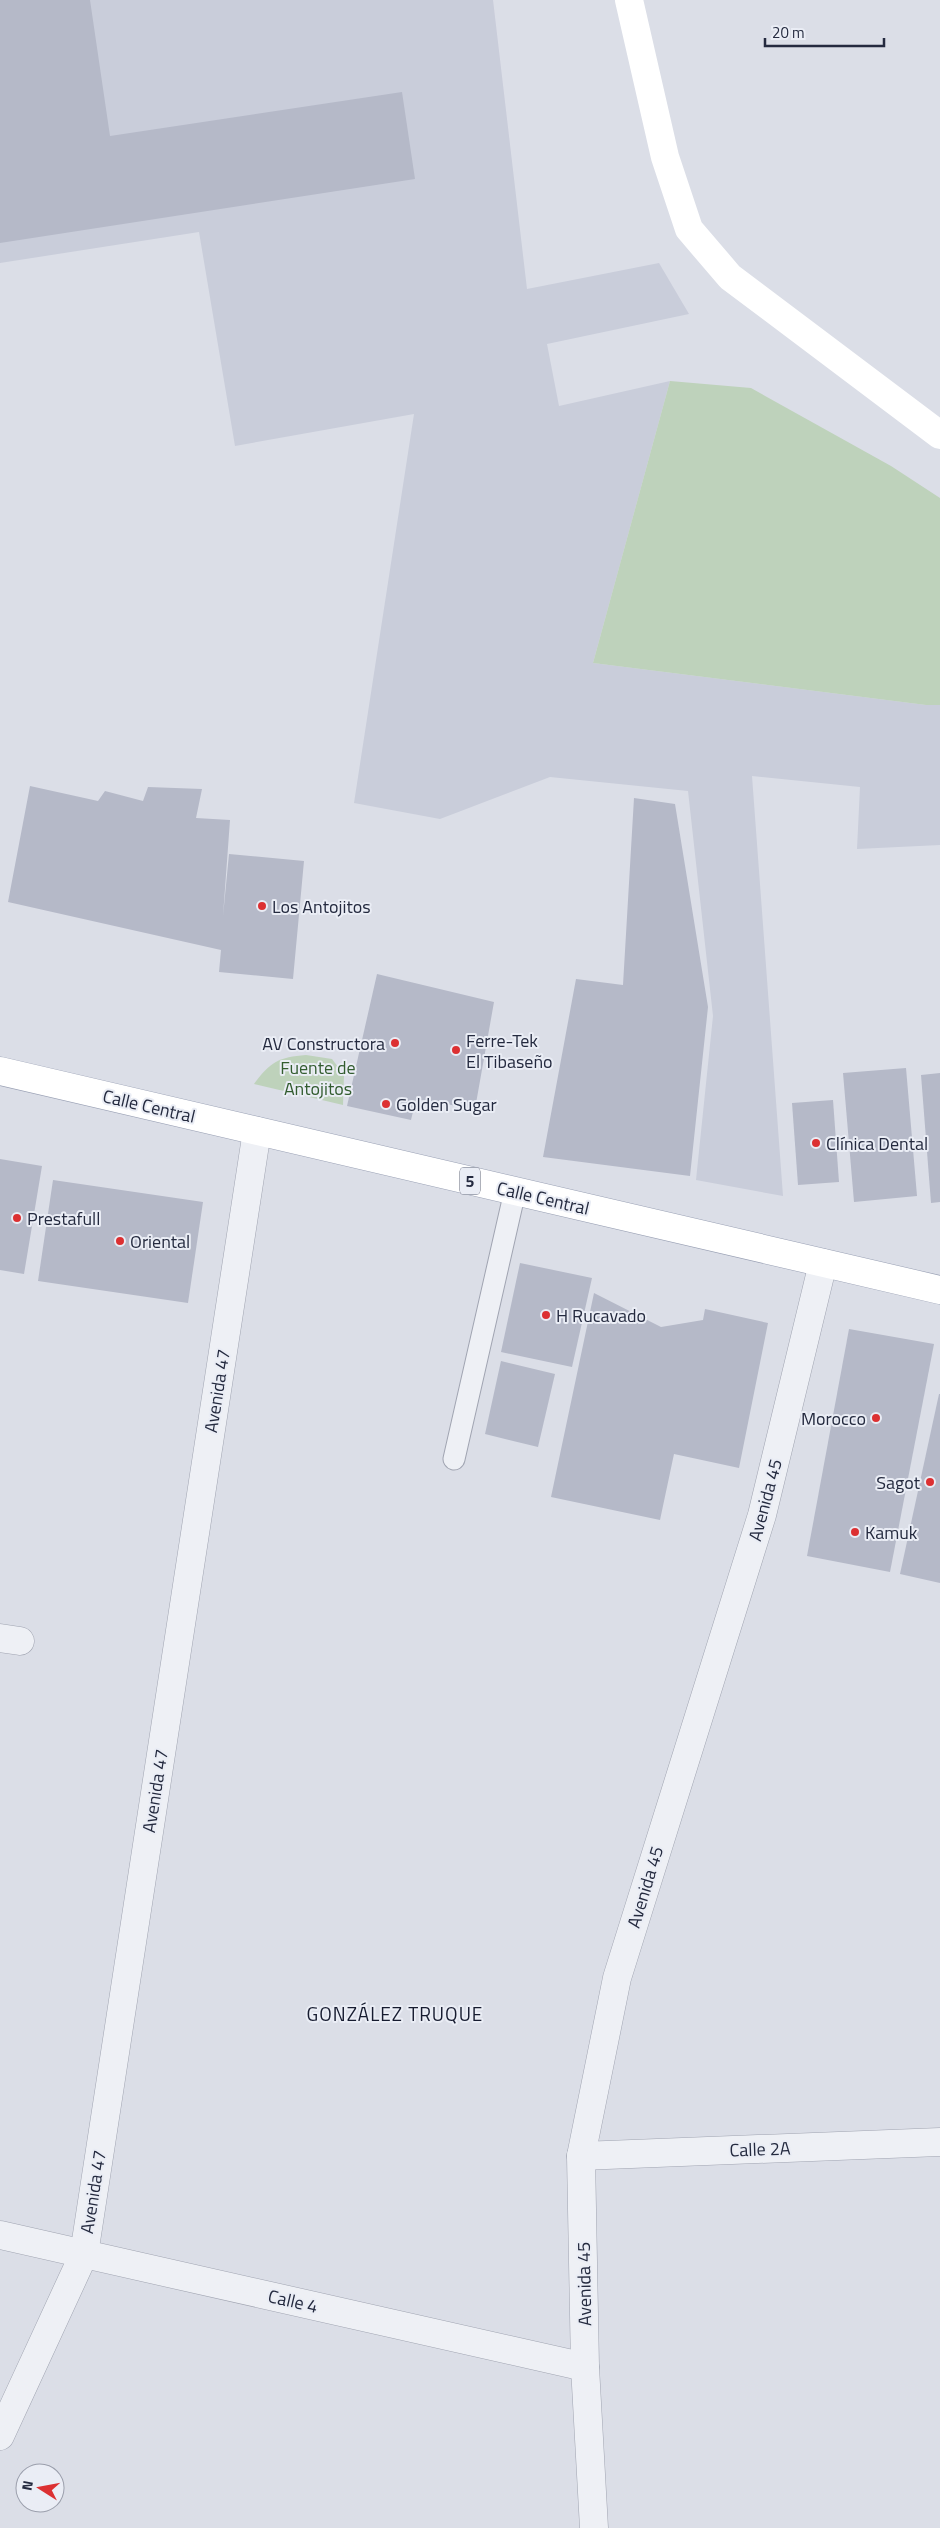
<svg xmlns="http://www.w3.org/2000/svg" width="940" height="2528" font-family="'Titillium Web',sans-serif">
  <rect width="100%" height="100%" fill="#dbdee7"/>
  <path fill="#c9cdda" d="M0 0H493L527 289 659 263 689 314 547 344 559 406 670 381 593 663 926 705H940V845L857 849 860 787 752 776 783 1196 696 1180 713 1016 688 791 550 777 440 819 354 803 414 414 235 446 199 232 0 263Z"/>
  <g fill="#bed2bb">
    <path d="M670 381 751 388 891 466 940 498V705H926L593 663Z"/>
    <path d="M306 1055 332 1059 344 1075 343 1105 254 1084C270 1062 279 1057 306 1055Z"/>
  </g>
  <g fill="#b5b9c8">
    <path d="M0 0H90L110 136 402 92 415 179 0 243Z"/>
    <path d="M30 786 98 801 105 791 143 801 148 787 202 789 196 818 230 820 223 916 229 854 304 861 293 979 219 972 221 950 8 902Z"/>
    <path d="M634 798 675 804 708 1007 690 1176 543 1157 576 979 623 985Z"/>
    <path d="M377 974 494 1002 475 1109 416 1099 411 1120 347 1106Z"/>
    <path d="M906 1068 917 1196 854 1202 843 1073Z"/>
    <path d="M940 1073V1202L931 1203 921 1075Z"/>
    <path d="M833 1100 839 1182 798 1185 792 1103Z"/>
    <path d="M0 1159 42 1166 24 1274 0 1270Z"/>
    <path d="M53 1180 203 1202 188 1303 38 1281Z"/>
    <path d="M520 1263 592 1278 572 1367 501 1352Z"/>
    <path d="M594 1293 661 1327 703 1320 705 1309 768 1323 739 1468 674 1454 660 1520 551 1497Z"/>
    <path d="M849 1329 934 1344 890 1572 807 1556Z"/>
    <path d="M501 1361 555 1374 538 1447 485 1434Z"/>
    <path d="M939 1394H940V1583L900 1574Z"/>
  </g>
  <g fill="none" stroke-linecap="round" stroke-linejoin="round">
    <g stroke="#a0a4b1" stroke-width="23">
      <path id="lane" d="M454 1459 515 1191"/>
    </g>
    <g stroke="#a0a4b1" stroke-width="29">
      <g id="street">
        <path d="M0 1638 20 1641"/>
        <path d="M581 2156 940 2142"/>
        <path d="M0 2235 585 2367"/>
        <path d="M0 2436 84 2254 257 1131"/>
        <path d="M594 2528 585 2367 581 2156 617 1978 762 1515 823 1263"/>
      </g>
    </g>
    <g stroke="#99a0b4" stroke-width="29">
      <path id="primary" d="M0 1071 940 1290"/>
    </g>
    <use href="#lane" stroke="#eef0f5" stroke-width="21"/>
    <use href="#street" stroke="#eef0f5" stroke-width="28"/>
    <path stroke="#fff" stroke-width="28" d="M629 0 665 157 689 229 730 277 940 435"/>
    <use href="#primary" stroke="#fff" stroke-width="28"/>
  </g>
  <g fill="#dc3032" stroke="#eaedf5" stroke-width="2">
    <circle cx="262" cy="906" r="5"/>
    <circle cx="395" cy="1043" r="5"/>
    <circle cx="456" cy="1050" r="5"/>
    <circle cx="386" cy="1104" r="5"/>
    <circle cx="816" cy="1143" r="5"/>
    <circle cx="17" cy="1218" r="5"/>
    <circle cx="120" cy="1241" r="5"/>
    <circle cx="546" cy="1315" r="5"/>
    <circle cx="876" cy="1418" r="5"/>
    <circle cx="930" cy="1482" r="5"/>
    <circle cx="855" cy="1532" r="5"/>
  </g>
  <g text-anchor="middle" dominant-baseline="central" stroke-width="4" stroke-linejoin="round" paint-order="stroke">
    <rect fill="#eaedf5" stroke="#5f6476" stroke-width="1" x="460" y="1167.5" width="20" height="27" rx="4"/>
    <g font-size="16" font-weight="bold" fill="#242a3f">
      <text x="470" y="1181">5</text>
    </g>
    <g font-size="18" fill="#242a3f" stroke="#eaedf5" text-anchor="start">
      <text x="272" y="906">Los Antojitos</text>
      <text x="466" y="1040">Ferre-Tek<tspan x="466" dy="21">El Tibaseño</tspan></text>
      <text x="385" y="1043" text-anchor="end">AV Constructora</text>
      <text x="396" y="1104">Golden Sugar</text>
      <text x="826" y="1143">Clínica Dental</text>
      <text x="27" y="1218">Prestafull</text>
      <text x="130" y="1241">Oriental</text>
      <text x="556" y="1315">H Rucavado</text>
      <text x="866" y="1418" text-anchor="end">Morocco</text>
      <text x="920" y="1482" text-anchor="end">Sagot</text>
      <text x="865" y="1532">Kamuk</text>
    </g>
    <g font-size="18" fill="#325c2f" stroke="#eaedf5">
      <text x="318" y="1067">Fuente de<tspan x="318" dy="21">Antojitos</tspan></text>
    </g>
    <g font-size="18" fill="#242a3f" stroke="#eaedf5">
      <text transform="translate(149 1106) rotate(13)">Calle Central</text>
      <text transform="translate(543 1198) rotate(13)">Calle Central</text>
      <text transform="translate(217 1391) rotate(-81)">Avenida 47</text>
      <text transform="translate(765 1500) rotate(-75)">Avenida 45</text>
      <text transform="translate(155 1791) rotate(-81)">Avenida 47</text>
      <text transform="translate(645 1887) rotate(-73)">Avenida 45</text>
      <text transform="translate(760 2149) rotate(-2)">Calle 2A</text>
      <text transform="translate(93 2192) rotate(-81)">Avenida 47</text>
      <text transform="translate(584 2284) rotate(-91)">Avenida 45</text>
      <text transform="translate(293 2301) rotate(13)">Calle 4</text>
    </g>
    <g font-size="19" letter-spacing="1" fill="#161b2f" stroke="#eaedf5">
      <text x="395" y="2013">GONZÁLEZ TRUQUE</text>
    </g>
  </g>
  <g transform="translate(40 2488) rotate(281)"><circle r="24" fill="#eaedf5" stroke="#9b9fac"/>
  <path d="M0-4L9 19L0 12L-9 19Z" fill="#dc3032"/>
  <text y="-8" font-size="14" font-weight="bold" text-anchor="middle" fill="#242a3f">N</text>
  </g>
  <path d="M765 38v8h119v-8" fill="none" stroke="#242a3f" stroke-width="2.5"/>
  <text x="772" y="38" font-size="15" fill="#242a3f" stroke="#eaedf5" stroke-width="4" paint-order="stroke">20 m</text>
</svg>
